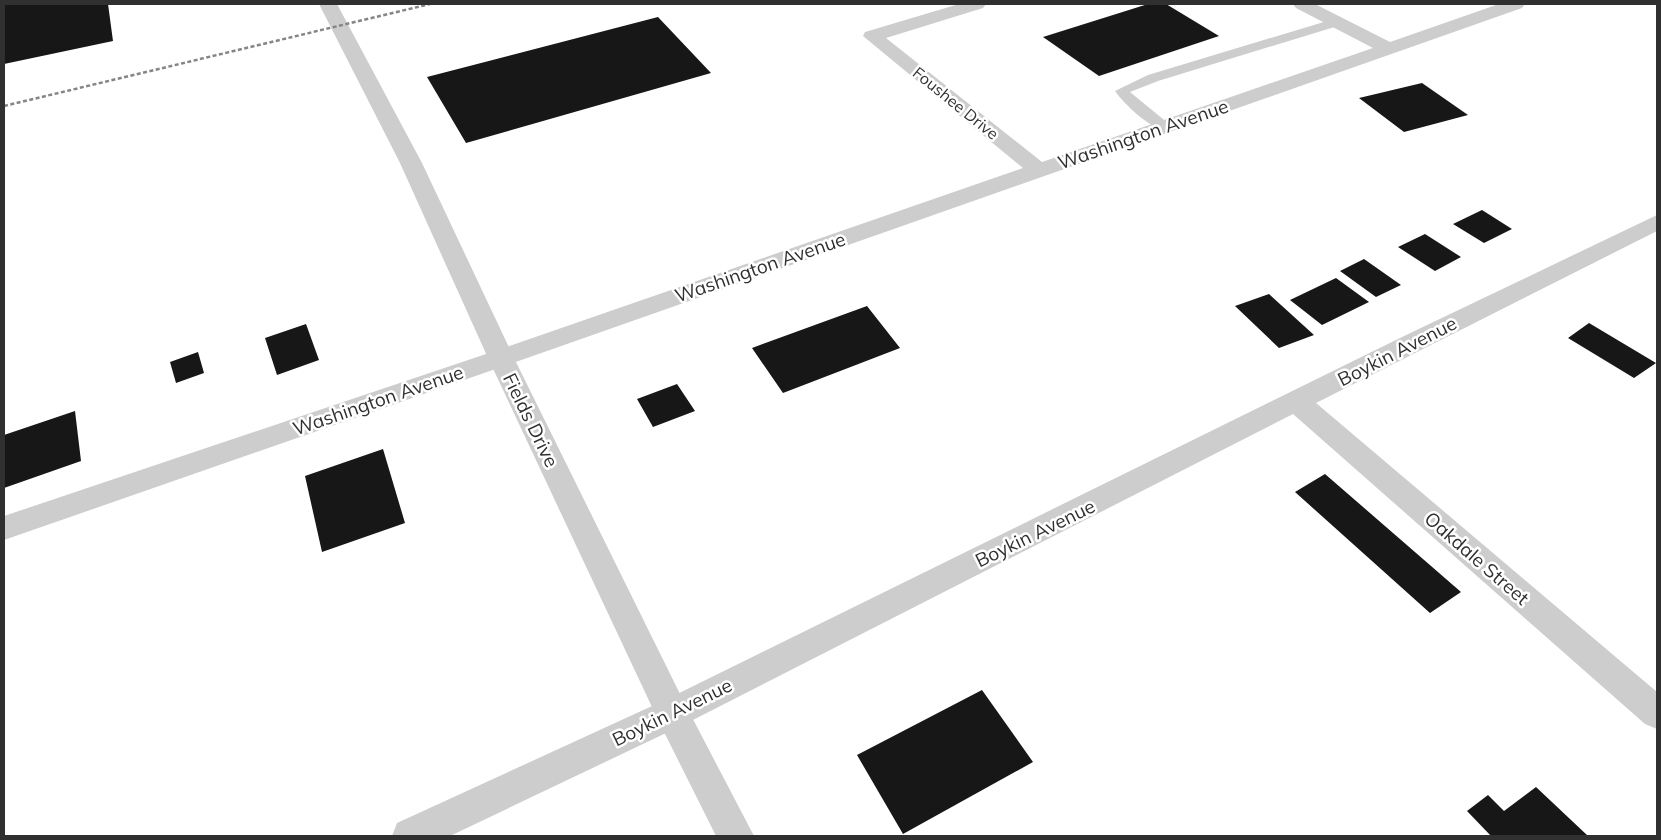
<svg xmlns="http://www.w3.org/2000/svg" width="1661" height="840" viewBox="0 0 1661 840" font-family="Mulish,sans-serif">
<style>
.building{fill:#171717}
.lines{fill:none;stroke-linecap:round;stroke-linejoin:round}
.service{fill:#cdcdcd;fill-rule:evenodd}
.minor{fill:#cdcdcd;fill-rule:evenodd}
.tertiary{fill:#cdcdcd;fill-rule:evenodd}
.rail{stroke:#858585;stroke-width:2.5;stroke-dasharray:4 2.5;stroke-linecap:butt}
.labels{text-anchor:middle;dominant-baseline:central;stroke-width:5;stroke-linejoin:round;paint-order:stroke}
.far-street-label{font-size:16px;fill:#303030;stroke:#fff}
.street-label{font-size:19px;fill:#303030;stroke:#fff}
</style>
<rect width="100%" height="100%" fill="#fff"/>
<path class="building" d="M 4,4 L 108,4 L 113,41 L 4,64 Z
M 1148,4 L 1166,4 L 1219,36 L 1099,76 L 1043,37 Z
M 658,17 L 711,73 L 466,143 L 427,77 Z
M 1422,83 L 1468,115 L 1404,132 L 1359,98 Z
M 1482,210 L 1512,229 L 1484,243 L 1453,224 Z
M 1425,234 L 1461,257 L 1435,271 L 1398,247 Z
M 1364,259 L 1401,285 L 1376,297 L 1340,271 Z
M 1336,278 L 1369,302 L 1322,325 L 1290,300 Z
M 1269,294 L 1314,335 L 1279,348 L 1235,306 Z
M 867,306 L 900,348 L 783,393 L 752,348 Z
M 1589,323 L 1656,363 L 1634,378 L 1568,338 Z
M 306,324 L 319,360 L 277,375 L 265,338 Z
M 198,352 L 204,373 L 176,383 L 170,362 Z
M 677,384 L 695,411 L 653,427 L 637,399 Z
M 75,411 L 81,461 L 4,488 L 4,435 Z
M 383,449 L 405,523 L 322,552 L 305,476 Z
M 1325,474 L 1461,592 L 1430,613 L 1295,492 Z
M 982,690 L 1033,762 L 903,834 L 857,755 Z
M 1536,787 L 1588,836 L 1491,836 L 1467,811 L 1488,795 L 1504,811 Z"/>
<g class="lines">
<path class="service" d="M 1337,18 L 1341,19 L 1343,22 L 1341,25 L 1158,81 L 1130,92 L 1169,124 L 1171,127 L 1169,130 C 1155,134 1123,103 1115,91 L 1148,75 Z"/>
<path class="minor" d="M 959,4 L 986,4 L 983,8 L 886,38 L 1042,162 L 1373,48 L 1296,8 L 1293,4 L 1315,4 L 1390,42 L 1499,4 L 1525,4 L 1522,8 L 510,364 L 4,540 L 4,516 L 492,352 L 1023,168 L 863,36 L 865,32 Z
M 1657,215 L 1657,231 L 1316,403 L 1657,692 L 1657,729 L 1645,724 L 1293,414 L 687,723 L 450,836 L 392,836 L 397,823 L 663,701 L 1402,337 Z"/>
<path class="tertiary" d="M 319,4 L 337,4 L 422,163 L 514,358 L 684,702 L 754,836 L 716,836 L 660,724 L 488,358 L 400,163 Z"/>
<path class="rail" d="M 4,106 L 430,4"/>
</g>
<g class="labels">
<g class="far-street-label">
<text transform="translate(956 103) rotate(39)">Foushee Drive</text>
</g>
<g class="street-label">
<text transform="translate(1143 134) rotate(-19)">Washington Avenue</text>
<text transform="translate(760 267) rotate(-19)">Washington Avenue</text>
<text transform="translate(1397 351) rotate(-27)">Boykin Avenue</text>
<text transform="translate(378 400) rotate(-19)">Washington Avenue</text>
<text transform="translate(531 420) rotate(64)">Fields Drive</text>
<text transform="translate(1035 533) rotate(-26)">Boykin Avenue</text>
<text transform="translate(1477 558) rotate(41)">Oakdale Street</text>
<text transform="translate(672 712) rotate(-26)">Boykin Avenue</text>
</g>
</g>
<rect width="1661" height="840" fill="none" stroke="#303030" stroke-width="10"/>
</svg>
